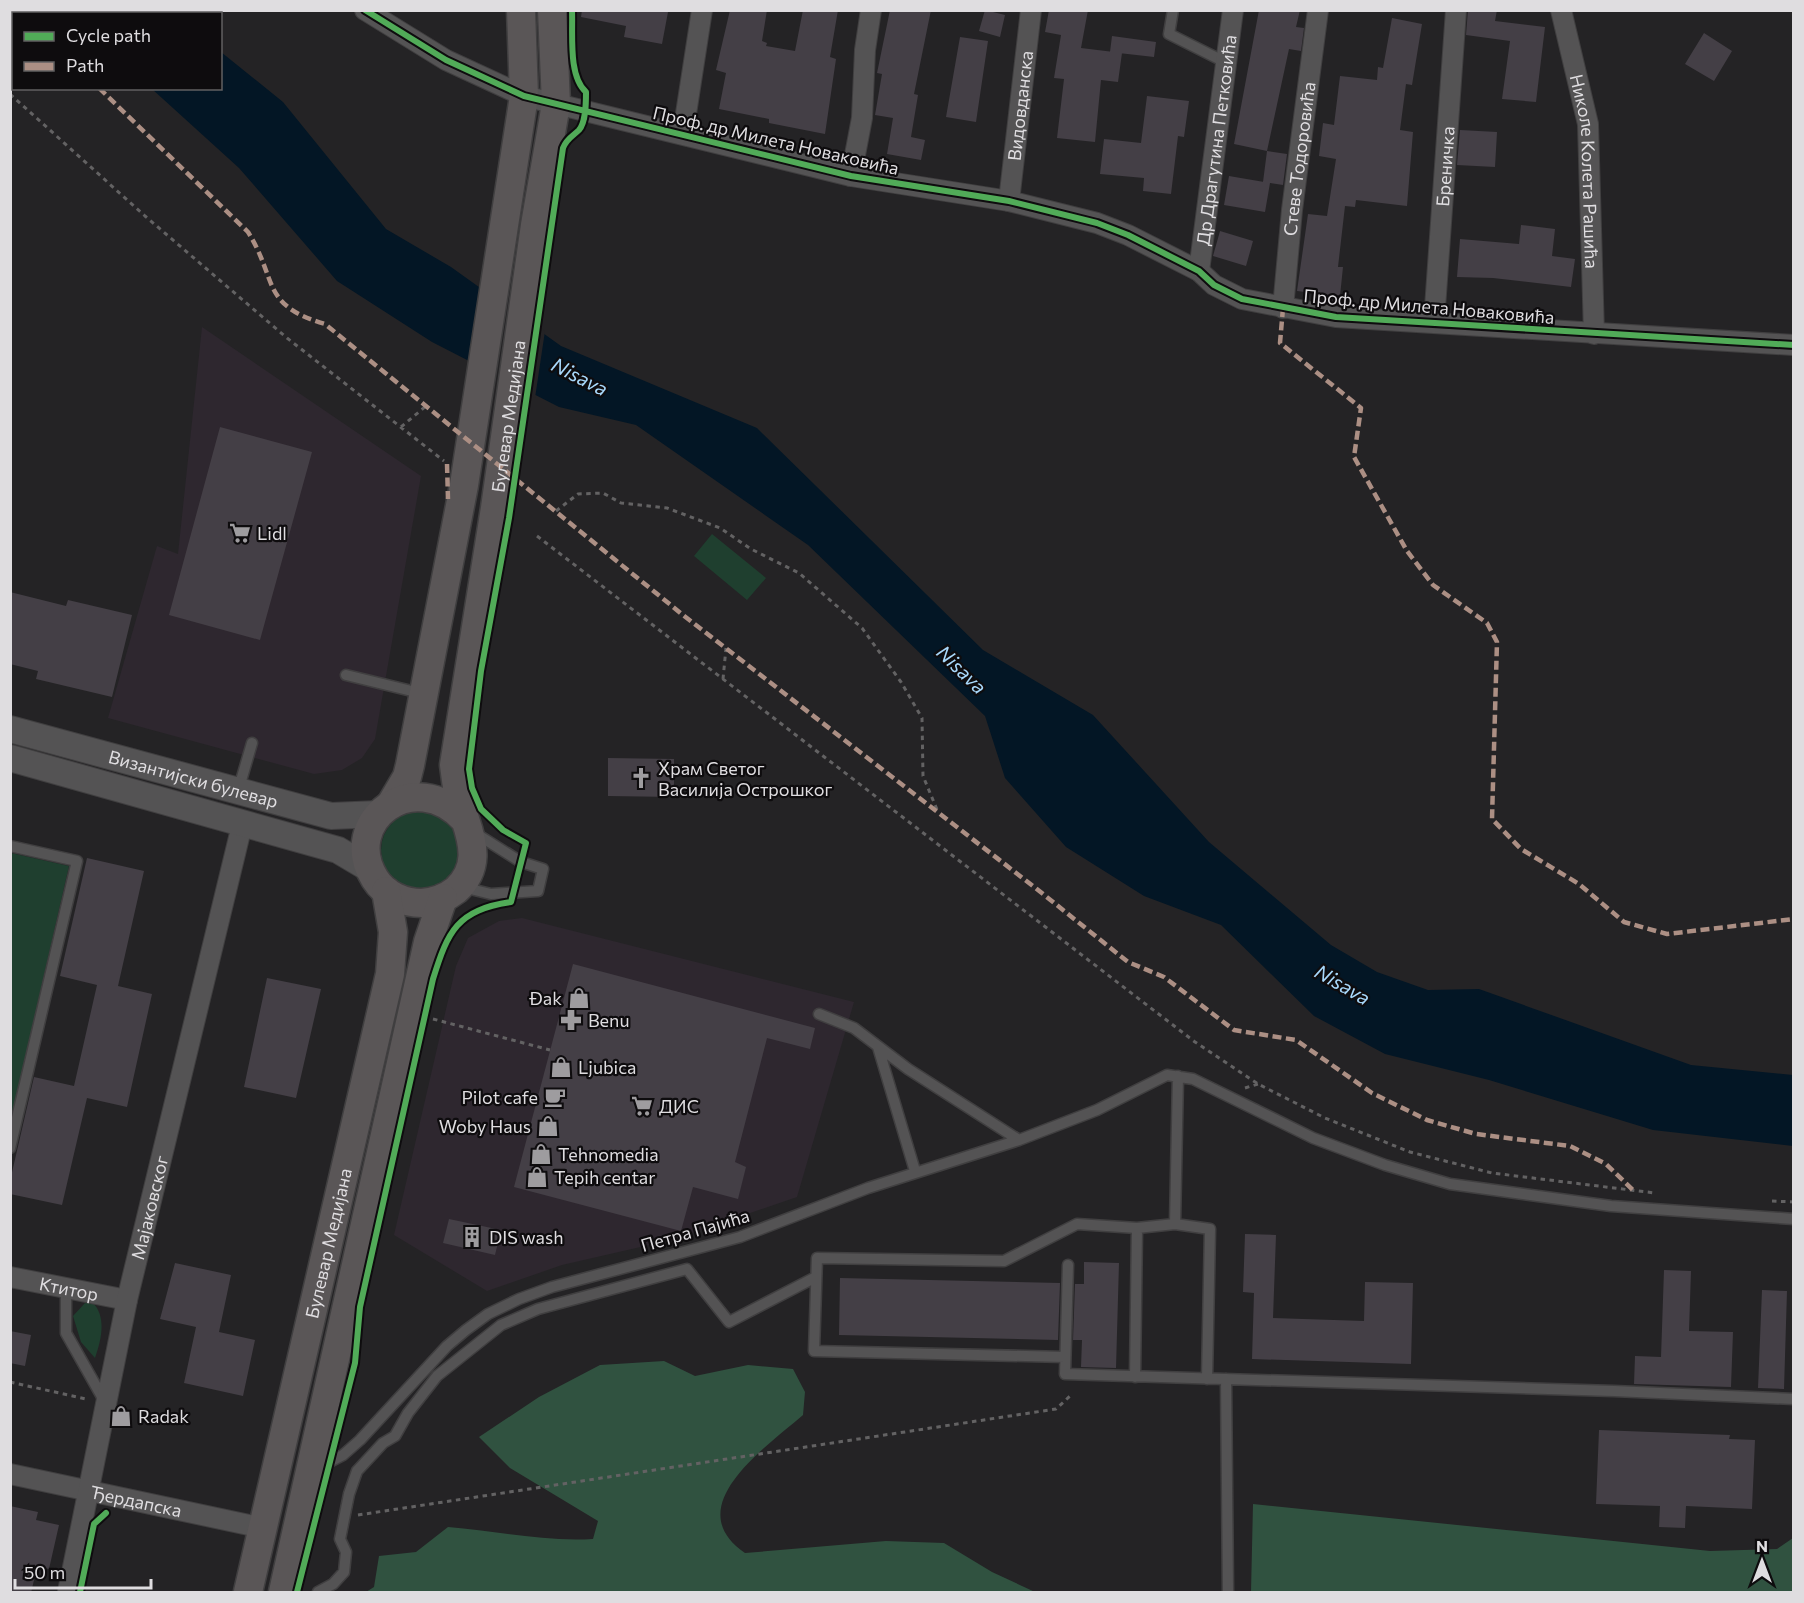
<svg xmlns="http://www.w3.org/2000/svg" width="1804" height="1603" viewBox="0 0 1804 1603" font-family="Commissioner,sans-serif">
<style>
.built{fill:#2e272f}
.green{fill:#1f3f2f}
.forest{fill:#305240}
.water{fill:#031625}
.pier{fill:#242325}
.building{fill:#443f46}
.lines{fill:none;stroke-linecap:round;stroke-linejoin:round}
.service-casing{stroke:#403f40;stroke-width:13}
.minor-casing{stroke:#403f40;stroke-width:22}
.tertiary-casing{stroke:#403f40;stroke-width:28}
.secondary-casing{stroke:#403f40;stroke-width:31}
.path{stroke:#636263;stroke-width:3;stroke-dasharray:4.5 4.5;stroke-linecap:butt}
.service{stroke:#545354;stroke-width:10}
.minor{stroke:#545354;stroke-width:20}
.tertiary{stroke:#545354;stroke-width:26}
.secondary{stroke:#5a5657;stroke-width:28}
.quiet{stroke:#ac8f84;stroke-width:4.5;stroke-dasharray:9 4.5;stroke-linecap:butt}
.cycleway-casing{stroke:#0e0c0e;stroke-width:10}
.cycleway{stroke:#51ab58;stroke-width:6}
.labels{text-anchor:middle;dominant-baseline:central;stroke-width:4.5;stroke-linejoin:round;paint-order:stroke}
.street-label{font-size:18px;fill:#dfdde0;stroke:#0e0c0e}
.poi-label{font-size:18px;fill:#dfdde0;stroke:#0e0c0e;text-anchor:start}
.water-label{font-size:20px;font-style:italic;fill:#a8d8fb;stroke:#0e0c0e}
</style>
<rect width="100%" height="100%" fill="#242325"/>
<path class="built" d="M 202,327 L 421,476 L 375,739 L 362,758 L 342,770 L 314,774 L 108,718 L 157,546 L 178,554 Z
M 522,918 L 854,1002 L 797,1197 L 671,1240 L 562,1265 L 487,1291 L 394,1235 L 456,966 L 468,938 L 499,921 Z"/>
<path class="green" d="M 712,534 L 766,578 L 747,600 L 694,556 Z
M381 850a39 39 0 1 1 78 0a39 39 0 1 1-78 0Z
M 11,853 L 69,866 L 11,1120 L 10,853 Z
M 85,1303 L 93,1303 C 107,1317 101,1341 95,1358 L 81,1342 L 73,1316 Z"/>
<path class="forest" d="M 664,1361 L 695,1376 L 748,1365 L 793,1369 L 805,1392 L 803,1415 C 765,1448 678,1507 745,1553 L 886,1541 L 944,1543 L 992,1572 L 1035,1592 L 366,1592 L 374,1587 L 379,1556 L 416,1552 L 448,1527 C 496,1531 545,1542 593,1539 L 598,1521 L 510,1468 L 479,1437 L 539,1397 L 600,1365 Z
M 1253,1504 L 1710,1551 L 1777,1549 L 1793,1538 L 1793,1592 L 1251,1592 Z"/>
<path class="water" d="M 221,52 L 283,102 L 386,229 L 451,267 L 561,346 L 757,428 L 983,650 L 1093,715 L 1209,842 L 1331,945 L 1377,972 L 1428,990 L 1479,989 L 1691,1065 L 1793,1075 L 1793,1146 L 1653,1130 L 1489,1080 L 1385,1054 L 1314,1016 L 1221,925 L 1144,896 L 1066,847 L 1005,778 L 985,716 L 808,545 L 636,425 L 559,407 L 432,342 L 337,281 L 239,168 L 152,89 L 220,88 Z"/>
<path class="pier" d="M 482,286 L 545,331 L 535,398 L 470,364 Z"/>
<path class="building" d="M 582,10 L 668,12 L 662,44 L 624,37 L 626,26 L 581,17 Z
M 730,10 L 767,10 L 762,41 L 767,43 L 766,46 L 795,51 L 803,10 L 838,10 L 830,57 L 836,59 L 825,134 L 769,123 L 769,119 L 719,109 L 726,73 L 716,70 Z
M 890,10 L 931,10 L 914,94 L 918,95 L 911,137 L 925,140 L 921,160 L 887,154 L 893,118 L 875,115 L 882,74 L 877,73 Z
M 985,10 L 1005,15 L 1000,37 L 979,31 Z
M 1049,10 L 1088,10 L 1081,48 L 1122,53 L 1118,82 L 1101,80 L 1095,142 L 1057,138 L 1064,79 L 1054,78 L 1061,35 L 1045,32 Z
M 1259,10 L 1300,10 L 1296,27 L 1304,28 L 1301,51 L 1289,49 L 1267,151 L 1234,144 Z
M 1468,10 L 1497,10 L 1495,21 L 1545,27 L 1536,102 L 1502,99 L 1510,41 L 1466,35 Z
M 1392,18 L 1422,24 L 1412,85 L 1406,84 L 1400,130 L 1413,132 L 1407,206 L 1356,200 L 1355,207 L 1345,206 L 1338,267 L 1343,267 L 1340,296 L 1297,291 L 1308,214 L 1327,216 L 1336,159 L 1319,156 L 1323,123 L 1334,125 L 1340,76 L 1377,80 L 1378,67 L 1383,68 Z
M 1704,33 L 1732,51 L 1714,81 L 1685,64 Z
M 1112,36 L 1156,42 L 1154,57 L 1110,52 Z
M 960,37 L 988,41 L 976,122 L 946,117 Z
M 1147,96 L 1189,101 L 1184,137 L 1178,136 L 1171,194 L 1143,191 L 1144,178 L 1100,174 L 1104,139 L 1141,143 Z
M 1460,130 L 1497,132 L 1495,167 L 1457,165 Z
M 1267,151 L 1287,154 L 1283,185 L 1263,182 Z
M 1229,176 L 1270,183 L 1265,212 L 1224,205 Z
M 1521,225 L 1555,229 L 1552,256 L 1575,259 L 1571,287 L 1493,278 L 1457,277 L 1460,239 L 1519,244 Z
M 1220,231 L 1253,241 L 1246,266 L 1213,256 Z
M 220,427 L 312,452 L 260,640 L 169,615 Z
M 10,592 L 66,606 L 68,600 L 132,615 L 112,697 L 36,679 L 38,671 L 10,664 Z
M 608,758 L 674,759 L 674,797 L 608,796 Z
M 87,858 L 144,871 L 118,986 L 152,994 L 127,1107 L 87,1098 L 62,1205 L 10,1194 L 10,1181 L 34,1077 L 74,1086 L 97,985 L 60,976 Z
M 573,964 L 815,1028 L 810,1049 L 767,1038 L 735,1162 L 746,1167 L 738,1199 L 693,1187 L 681,1231 L 514,1187 Z
M 267,978 L 321,989 L 296,1098 L 244,1087 Z
M 449,1219 L 501,1230 L 495,1255 L 443,1243 Z
M 1245,1234 L 1276,1235 L 1273,1318 L 1364,1321 L 1365,1282 L 1413,1283 L 1411,1364 L 1252,1359 L 1254,1293 L 1243,1292 Z
M 1084,1262 L 1119,1263 L 1116,1368 L 1081,1367 L 1082,1340 L 1073,1340 L 1075,1284 L 1084,1284 Z
M 175,1263 L 231,1275 L 219,1332 L 255,1340 L 243,1396 L 184,1383 L 196,1327 L 160,1319 Z
M 1664,1270 L 1691,1271 L 1689,1331 L 1733,1332 L 1731,1387 L 1634,1384 L 1635,1356 L 1661,1357 Z
M 840,1278 L 1060,1283 L 1058,1340 L 839,1335 Z
M 1762,1290 L 1787,1291 L 1784,1389 L 1758,1388 Z
M 10,1331 L 31,1335 L 25,1366 L 10,1363 Z
M 1599,1430 L 1730,1435 L 1729,1439 L 1755,1440 L 1752,1509 L 1686,1506 L 1685,1528 L 1659,1527 L 1660,1506 L 1596,1504 Z
M 10,1506 L 38,1512 L 36,1520 L 59,1525 L 49,1569 L 37,1567 L 31,1593 L 10,1593 Z"/>
<g class="lines">
<defs>
<path id="service" d="M 1173,10 L 1169,34 L 1227,63
M 346,675 L 424,694
M 238,791 L 252,743
M 10,846 L 77,861 L 10,1148
M 462,887 L 491,894 L 538,891 L 543,869 L 521,862 L 475,833
M 819,1014 L 854,1028 L 908,1069 L 1019,1140
M 878,1047 L 915,1171
M 1175,1224 L 1178,1076
M 1068,1265 L 1065,1374 L 1614,1391 L 1794,1399
M 66,1289 L 66,1333 L 105,1402
M 1065,1357 L 814,1351 L 817,1258 L 1004,1261 L 1077,1224 L 1137,1228
M 1135,1377 L 1137,1228 L 1175,1224 L 1210,1229 L 1207,1379
M 1226,1379 L 1228,1592
M 314,1470 L 343,1455 L 360,1440 L 447,1346 L 466,1330 L 488,1314 L 519,1299 L 552,1287 L 740,1237 L 868,1188 L 1019,1140 L 1097,1110 L 1167,1075 L 1193,1079 L 1313,1138 L 1385,1165 L 1450,1184 L 1611,1206 L 1794,1219
M 318,1592 L 333,1584 L 344,1572 L 346,1552 L 340,1539 L 349,1494 L 357,1471 L 383,1443 L 395,1436 L 408,1413 L 437,1376 L 501,1325 L 538,1309 L 687,1269 L 729,1322 L 816,1277"/>
<g id="minor">
<path d="M 365,10 L 446,60 L 524,96 L 851,176 L 1009,201 L 1097,223 L 1128,235 L 1199,271 L 1214,285 L 1242,299 L 1336,317 L 1794,345"/>
<path id="s1" d="M 1561,10 L 1588,124 L 1594,334"/>
<path d="M 683,133 L 702,10"/>
<path d="M 851,176 L 862,118 L 865,50 L 871,10"/>
<path id="s2" d="M 1009,201 L 1031,10"/>
<path id="s3" d="M 1199,271 L 1233,10"/>
<path id="s4" d="M 1283,308 L 1292,210 L 1318,10"/>
<path id="s5" d="M 1434,322 L 1456,10"/>
<path id="s6" d="M 10,1277 L 127,1300"/>
<path id="s7" d="M 10,1474 L 263,1528"/>
<path id="s8" d="M 68,1592 L 127,1300 L 242,825"/>
</g>
<g id="tertiary">
<path id="s9" d="M 10,729 L 331,816 L 379,814"/>
<path d="M 10,758 L 338,850 L 370,869"/>
</g>
<g id="secondary">
<path d="M 391,804 L 407,777 L 410,765 L 464,485 L 524,96 L 521,10"/>
<path id="s10" d="M 465,820 C 414,764 339,822 375,879 C 385,895 404,903 422,903 C 434,902 446,898 456,890 C 479,869 474,845 465,819 C 459,802 456,783 454,765 L 495,508 L 535,225 L 556,104 L 552,10"/>
<path id="s11" d="M 248,1592 L 390,974 L 393,932 L 386,891"/>
<path d="M 283,1592 L 428,942 L 443,898"/>
</g>
</defs>
<use href="#service" class="service-casing"/>
<use href="#minor" class="minor-casing"/>
<use href="#tertiary" class="tertiary-casing"/>
<use href="#secondary" class="secondary-casing"/>
<path class="path" d="M 10,94 L 145,216 L 287,338 L 444,461
M 401,427 L 426,406
M 556,511 L 578,494 L 603,493 L 621,503 L 667,508 L 720,528 L 751,549 L 799,573 L 862,628 L 901,682 L 922,718 L 923,776 L 938,812
M 537,536 L 1195,1042 L 1258,1084 L 1325,1118 L 1410,1152 L 1492,1173 L 1655,1193
M 723,679 L 726,648
M 433,1019 L 550,1050
M 1245,1088 L 1258,1084
M 1772,1201 L 1794,1202
M 10,1382 L 86,1399
M 358,1515 L 1056,1409 L 1070,1396"/>
<use href="#service" class="service"/>
<use href="#minor" class="minor"/>
<use href="#tertiary" class="tertiary"/>
<use href="#secondary" class="secondary"/>
<path class="quiet" d="M 10,22 L 14,24
M 99,88 L 248,232 C 278,280 260,305 325,324 L 683,615 L 1033,886 L 1128,962 L 1164,977 L 1234,1030 L 1296,1040 L 1372,1093 L 1427,1120 L 1476,1134 L 1570,1146 L 1606,1164 L 1634,1191
M 1283,308 L 1280,343 L 1361,408 L 1354,457 L 1407,551 L 1433,585 L 1487,623 L 1497,642 L 1492,819 L 1521,849 L 1579,884 L 1624,922 L 1667,934 L 1794,919
M 447,464 L 448,499"/>
<defs>
<path id="cycleway" d="M 365,10 L 446,60 L 524,96 L 851,176 L 1009,201 L 1097,223 L 1128,235 L 1199,271 L 1214,285 L 1242,299 L 1336,317 L 1794,345
M 80,1592 L 94,1524 L 106,1513
M 297,1592 L 355,1363 L 360,1307 L 433,979 C 448,931 457,910 511,902 L 526,843 L 503,830 L 481,809 L 472,788 L 469,769 L 481,671 L 509,518 L 563,148 C 567,138 572,137 579,130 C 586,122 586,103 586,92 C 568,76 573,34 572,10"/>
</defs>
<use href="#cycleway" class="cycleway-casing"/>
<use href="#cycleway" class="cycleway"/>
</g>
<defs>
<symbol id="supermarket-bare" viewBox="-9 -9 18 18"><path d="M-6-5.5h2.5l.6 2H6L4.5 2H-2.5L-4.4-4H-6ZM-1.5 3.2a1.3 1.3 0 1 0 .1 0ZM3 3.2a1.3 1.3 0 1 0 .1 0Z" fill="#9e9c9f" stroke="#0e0c0e" stroke-width="2.5" paint-order="stroke"/></symbol>
<symbol id="church-bare" viewBox="-9 -9 18 18"><path d="M-1.2-6h2.4v3.5h3.3v2.4h-3.3V6h-2.4V-.1h-3.3v-2.4h3.3Z" fill="#9e9c9f" stroke="#0e0c0e" stroke-width="2.5" paint-order="stroke"/></symbol>
<symbol id="shop-bare" viewBox="-9 -9 18 18"><path d="M-5-2.5h2.3a2.7 3.5 0 0 1 5.4 0H5L5.5 6h-11ZM-1.5-2.5h3a1.5 2.3 0 0 0-3 0Z" fill="#9e9c9f" stroke="#0e0c0e" stroke-width="2.5" paint-order="stroke"/></symbol>
<symbol id="pharmacy-bare" viewBox="-9 -9 18 18"><path d="M-2-6h4v4h4v4h-4v4h-4v-4h-4v-4h4Z" fill="#9e9c9f" stroke="#0e0c0e" stroke-width="2.5" paint-order="stroke"/></symbol>
<symbol id="cafe-bare" viewBox="-9 -9 18 18"><path d="M-5.5-4.5H6V0H3Q3 3.5 0 3.5H-2.5Q-5.5 3.5-5.5 0ZM3-3.2v2h1.7v-2ZM-6 4.5H4V6H-6Z" fill="#9e9c9f" stroke="#0e0c0e" stroke-width="2.5" paint-order="stroke"/></symbol>
<symbol id="building-bare" viewBox="-9 -9 18 18"><path d="M-4-6H4V6H1V3H-1V6H-4ZM-2.5-4.3h1.7v1.8h-1.7ZM.8-4.3h1.7v1.8H.8ZM-2.5-1h1.7V.8h-1.7ZM.8-1h1.7V.8H.8Z" fill="#9e9c9f" stroke="#0e0c0e" stroke-width="2.5" paint-order="stroke"/></symbol>
</defs>
<g fill-rule="evenodd">
<use href="#supermarket-bare" x="225" y="518" width="30" height="30"/>
<use href="#church-bare" x="626" y="763" width="30" height="30"/>
<use href="#shop-bare" x="564" y="983" width="30" height="30"/>
<use href="#pharmacy-bare" x="556" y="1005" width="30" height="30"/>
<use href="#shop-bare" x="546" y="1052" width="30" height="30"/>
<use href="#cafe-bare" x="540" y="1082" width="30" height="30"/>
<use href="#supermarket-bare" x="627" y="1091" width="30" height="30"/>
<use href="#shop-bare" x="533" y="1111" width="30" height="30"/>
<use href="#shop-bare" x="526" y="1139" width="30" height="30"/>
<use href="#shop-bare" x="522" y="1162" width="30" height="30"/>
<use href="#building-bare" x="457" y="1222" width="30" height="30"/>
<use href="#shop-bare" x="106" y="1401" width="30" height="30"/>
</g>
<g class="labels">
<g class="street-label">
<text stroke="none"><textPath href="#s2" startOffset="96">Видовданска</textPath></text>
<text transform="translate(776 140) rotate(13)">Проф. др Милета Новаковића</text>
<text stroke="none"><textPath href="#s3" startOffset="132">Др Драгутина Петковића</textPath></text>
<text stroke="none"><textPath href="#s4" startOffset="150">Стеве Тодоровића</textPath></text>
<text stroke="none"><textPath href="#s5" startOffset="156">Бреничка</textPath></text>
<text stroke="none"><textPath href="#s1" startOffset="164">Николе Колета Рашића</textPath></text>
<text transform="translate(1429 306) rotate(5)">Проф. др Милета Новаковића</text>
<text stroke="none"><textPath href="#s10" startOffset="744">Булевар Медијана</textPath></text>
<text stroke="none"><textPath href="#s9" startOffset="190">Византијски булевар</textPath></text>
<text stroke="none"><textPath href="#s8" startOffset="393">Мајаковског</textPath></text>
<text transform="translate(695 1230) rotate(-16)">Петра Пајића</text>
<text stroke="none"><textPath href="#s11" startOffset="358">Булевар Медијана</textPath></text>
<text stroke="none"><textPath href="#s6" startOffset="60">Ктитор</textPath></text>
<text stroke="none"><textPath href="#s7" startOffset="129">Ђердапска</textPath></text>
</g>
<g class="poi-label">
<text x="257" y="533">Lidl</text>
<text x="658" y="768">Храм Светог<tspan x="658" dy="21">Василија Острошког</tspan></text>
<text x="562" y="998" text-anchor="end">Đak</text>
<text x="588" y="1020">Benu</text>
<text x="578" y="1067">Ljubica</text>
<text x="538" y="1097" text-anchor="end">Pilot cafe</text>
<text x="659" y="1106">ДИС</text>
<text x="531" y="1126" text-anchor="end">Woby Haus</text>
<text x="558" y="1154">Tehnomedia</text>
<text x="554" y="1177">Tepih centar</text>
<text x="489" y="1237">DIS wash</text>
<text x="138" y="1416">Radak</text>
</g>
<g class="water-label">
<text transform="translate(580 376) rotate(27)">Nisava</text>
<text transform="translate(962 669) rotate(44)">Nisava</text>
<text transform="translate(1343 984) rotate(30)">Nisava</text>
</g>
</g>
<rect width="1804" height="1603" fill="none" stroke="#dfdde0" stroke-width="24"/>
<rect x="12" y="12" width="210" height="78" fill="#0e0c0e" stroke="#626062" stroke-width="1.5"/>
<rect x="24" y="32" width="30" height="9" fill="#51ab58" stroke="#626062" stroke-width="1.5"/>
<text x="66" y="42" font-size="18" fill="#dfdde0">Cycle path</text>
<rect x="24" y="62" width="30" height="9" fill="#ac8f84" stroke="#626062" stroke-width="1.5"/>
<text x="66" y="72" font-size="18" fill="#dfdde0">Path</text>
<g transform="translate(1762 1561)" stroke="#0e0c0e" stroke-width="4.5" paint-order="stroke">
<path d="M0-4.5L10 22L0 15L-10 22Z" fill="#dfdde0"/>
<text y="-9" font-size="16" font-weight="bold" text-anchor="middle" fill="#dfdde0">N</text>
</g>
<path d="M15 1579v9h136v-9" fill="none" stroke="#dfdde0" stroke-width="3"/>
<text x="24" y="1579" font-size="18" fill="#dfdde0" stroke="#0e0c0e" stroke-width="4.5" paint-order="stroke">50 m</text>
</svg>
